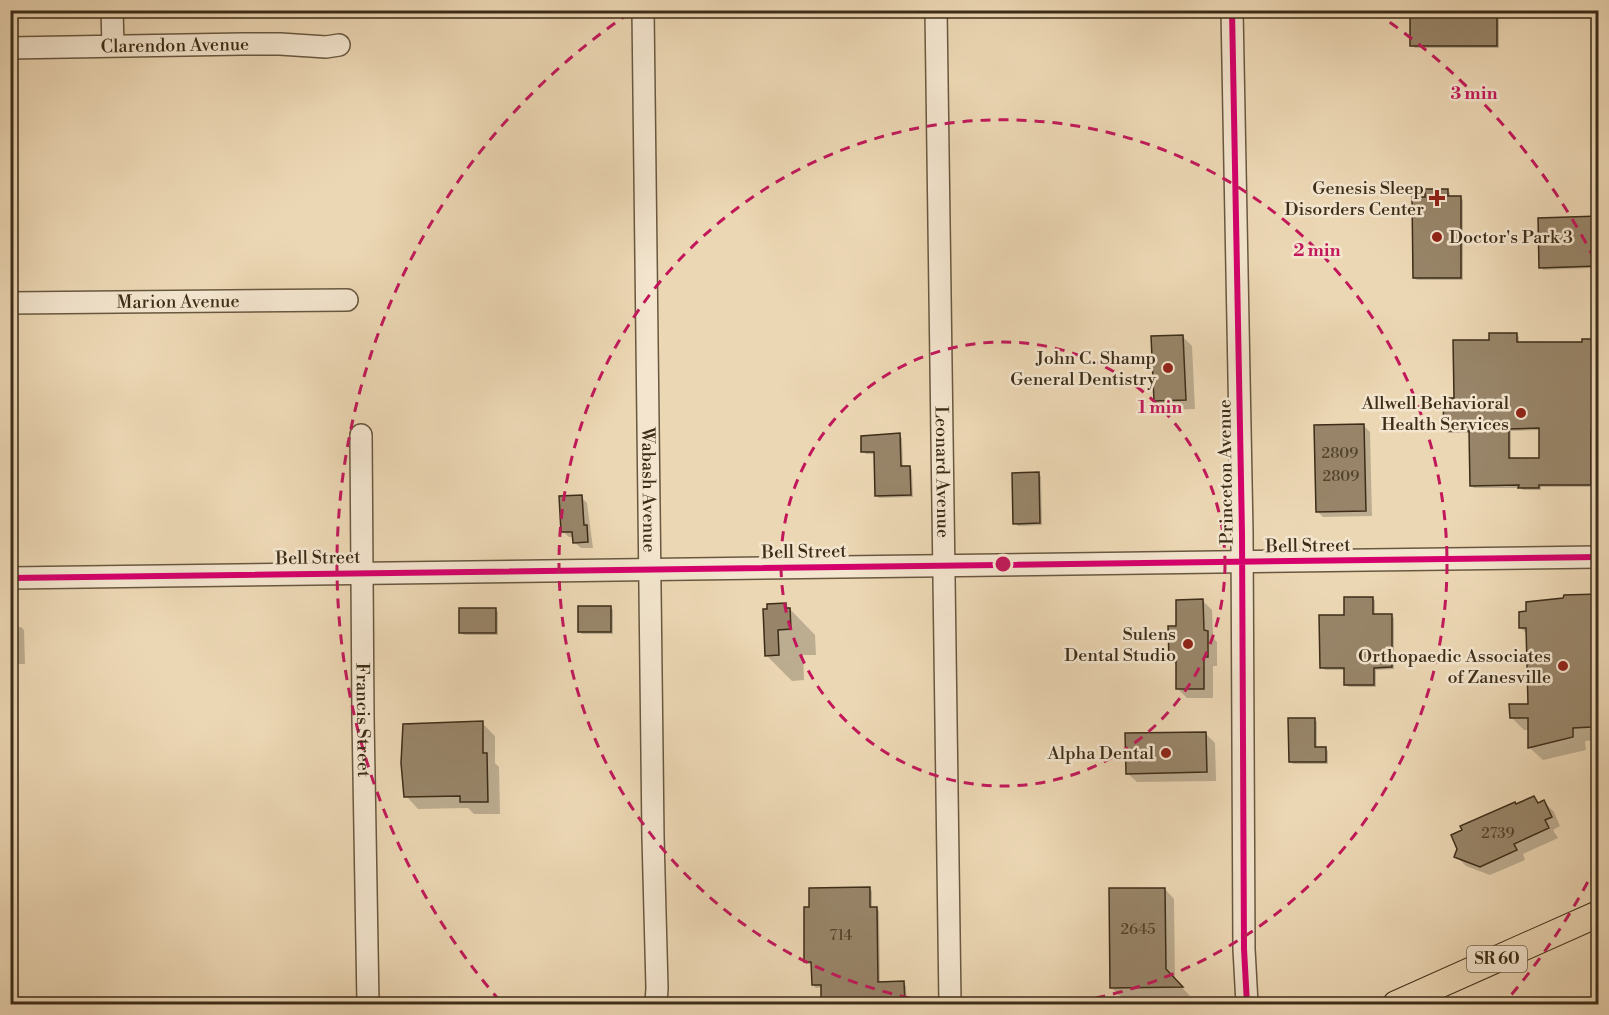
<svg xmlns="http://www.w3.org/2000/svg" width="1609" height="1015" viewBox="0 0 1609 1015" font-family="'Libre Bodoni',serif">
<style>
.shadow{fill:#0003;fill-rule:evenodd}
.building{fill:#988569;stroke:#3d2d18;stroke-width:1.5;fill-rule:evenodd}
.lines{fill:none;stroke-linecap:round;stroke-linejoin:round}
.minor-casing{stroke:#69583f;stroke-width:24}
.major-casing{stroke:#3d2d18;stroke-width:28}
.minor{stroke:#f3e5ce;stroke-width:21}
.major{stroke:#ecd7b4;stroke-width:26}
.cycleway-casing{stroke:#f3e5ce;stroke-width:10}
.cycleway{stroke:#d6006c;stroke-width:6}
.ring{fill:none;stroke:#c2185b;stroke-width:3;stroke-dasharray:10 8}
.poi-dot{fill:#8f2418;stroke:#f3e5ce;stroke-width:2}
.labels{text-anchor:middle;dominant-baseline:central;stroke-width:5;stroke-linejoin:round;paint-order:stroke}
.number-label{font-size:15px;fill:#54432c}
.shield{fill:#f3e5ce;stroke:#74644f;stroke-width:1.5}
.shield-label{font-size:16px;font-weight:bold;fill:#3d2d18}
.street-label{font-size:18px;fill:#3d2d18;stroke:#f3e5ce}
.poi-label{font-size:18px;fill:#3d2d18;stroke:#f3e5ce;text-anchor:end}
.centre{fill:#c2185b;stroke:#f3e5ce;stroke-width:3}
.ring-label{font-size:18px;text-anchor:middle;font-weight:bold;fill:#c2185b;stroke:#f3e5ce;stroke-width:5;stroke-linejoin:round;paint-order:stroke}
</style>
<rect width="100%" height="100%" fill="#ecd7b4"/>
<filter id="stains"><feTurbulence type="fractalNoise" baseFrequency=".00333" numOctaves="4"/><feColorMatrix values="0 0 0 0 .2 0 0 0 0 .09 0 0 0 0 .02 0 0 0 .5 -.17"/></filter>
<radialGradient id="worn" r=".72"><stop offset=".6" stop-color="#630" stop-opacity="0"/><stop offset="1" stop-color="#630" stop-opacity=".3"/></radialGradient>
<path class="shadow" d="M 1412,10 L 1499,10 L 1499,48 L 1415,48 L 1412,45 Z
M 1447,190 L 1450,193 L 1450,198 L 1460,198 L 1463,200 L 1463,280 L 1417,280 L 1414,278 L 1427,198 Z
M 1598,218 L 1598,279 L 1594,280 L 1591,277 L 1591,268 L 1543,270 L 1541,267 Z
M 1516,334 L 1519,337 L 1519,344 L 1598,341 L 1598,432 L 1593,432 L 1593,487 L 1541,487 L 1541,490 L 1523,490 L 1520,488 L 1474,488 L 1471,486 L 1470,433 L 1448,433 L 1445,430 L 1455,399 L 1491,342 ZM 1540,430 L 1541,459 L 1511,460 L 1511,431 Z
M 1183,337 L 1192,346 L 1195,409 L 1165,410 L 1155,401 Z
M 1364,426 L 1370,432 L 1372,516 L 1323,517 L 1317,511 Z
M 899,435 L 902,438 L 903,467 L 910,467 L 912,470 L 913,497 L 879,498 L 876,495 L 876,454 L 866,454 L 863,451 Z
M 1038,474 L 1041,476 L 1042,525 L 1018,526 L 1015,523 Z
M 581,497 L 587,503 L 593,548 L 581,548 L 574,542 L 574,537 L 569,537 L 562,531 Z
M 1598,594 L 1598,740 L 1585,741 L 1586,750 L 1543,760 L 1530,748 L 1530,730 L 1524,730 L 1511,717 L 1529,706 L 1528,635 L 1521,628 Z
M 1373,598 L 1375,601 L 1375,615 L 1391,615 L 1394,618 L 1394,669 L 1376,670 L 1376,687 L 1349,687 L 1346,685 L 1346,670 L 1325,670 L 1322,667 L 1346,616 Z
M 1203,601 L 1212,610 L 1213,638 L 1217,642 L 1217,666 L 1213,666 L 1213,698 L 1187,698 L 1178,689 L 1177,665 L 1170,658 L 1177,627 Z
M 785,604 L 815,635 L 816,655 L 803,655 L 804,680 L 792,681 L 766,655 Z
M 610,607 L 613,610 L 613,634 L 582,634 L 579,631 Z
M 495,609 L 498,612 L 498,635 L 464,635 L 461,632 Z
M 10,622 L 14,627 L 21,627 L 24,630 L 25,664 L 10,664 Z
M 1315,719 L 1317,722 L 1317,748 L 1325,748 L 1328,751 L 1328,764 L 1293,764 L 1290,761 Z
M 482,723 L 495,736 L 495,763 L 499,767 L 500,814 L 474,814 L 468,808 L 418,809 L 406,796 Z
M 1205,733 L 1215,743 L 1216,781 L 1137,782 L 1127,773 Z
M 1534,798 L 1540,804 L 1544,802 L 1554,812 L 1560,826 L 1553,830 L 1558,838 L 1523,854 L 1525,860 L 1490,875 L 1466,866 L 1456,856 Z
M 869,889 L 872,891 L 872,908 L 876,908 L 879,911 L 880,983 L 903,983 L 906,986 L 907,1004 L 823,1004 L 823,987 L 816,988 L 813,985 L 813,964 L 808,964 L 806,961 Z
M 1165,889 L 1174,899 L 1175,980 L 1190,996 L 1121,997 L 1112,988 Z"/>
<path class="building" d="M 1410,10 L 1497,10 L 1497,46 L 1410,46 Z
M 1425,189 L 1448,189 L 1448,196 L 1461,196 L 1461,278 L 1413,278 L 1412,197 L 1425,197 Z
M 1599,216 L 1599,266 L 1539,268 L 1538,218 Z
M 1489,333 L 1517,333 L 1517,342 L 1582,342 L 1582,339 L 1598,339 L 1599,430 L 1591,430 L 1591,485 L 1539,485 L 1539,488 L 1518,488 L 1519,485 L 1470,486 L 1469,431 L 1444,431 L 1443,398 L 1454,398 L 1453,340 L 1489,340 ZM 1539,428 L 1539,458 L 1509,458 L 1509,429 Z
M 1183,335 L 1186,400 L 1154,401 L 1151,336 Z
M 1364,424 L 1366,511 L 1316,512 L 1314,425 Z
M 900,433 L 901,466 L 910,466 L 911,495 L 875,496 L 874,452 L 861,452 L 861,436 Z
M 1039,472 L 1040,523 L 1013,524 L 1012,473 Z
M 582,495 L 584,525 L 587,525 L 588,542 L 573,543 L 572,532 L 561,532 L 559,496 Z
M 1599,594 L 1599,724 L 1592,724 L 1592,727 L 1573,728 L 1573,737 L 1528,748 L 1528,718 L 1510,718 L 1509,704 L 1528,704 L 1526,628 L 1519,628 L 1519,612 L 1526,611 L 1526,602 L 1563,598 L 1564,595 Z
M 1344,597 L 1373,597 L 1373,614 L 1392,614 L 1392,667 L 1374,668 L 1374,685 L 1344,685 L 1344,668 L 1320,668 L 1319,615 L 1344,615 Z
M 1203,599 L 1204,630 L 1208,631 L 1208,657 L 1204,657 L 1204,689 L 1176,689 L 1176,659 L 1169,659 L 1168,626 L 1176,626 L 1176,600 Z
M 786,603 L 786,608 L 790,608 L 791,629 L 778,630 L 779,655 L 765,656 L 763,609 L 767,609 L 767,604 Z
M 578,606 L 611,606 L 611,632 L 578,632 Z
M 459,608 L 496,608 L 496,633 L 459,633 Z
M 1288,718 L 1315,718 L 1315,747 L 1326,747 L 1326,762 L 1289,762 Z
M 483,721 L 483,753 L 487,753 L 488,802 L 460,802 L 460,796 L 404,797 L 401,763 L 403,724 Z
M 1206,732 L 1207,772 L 1126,774 L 1125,733 Z
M 1534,796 L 1538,803 L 1544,800 L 1552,817 L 1545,820 L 1549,828 L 1514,844 L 1517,850 L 1480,867 L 1454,857 L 1457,849 L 1451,835 L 1462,830 L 1460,826 L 1515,802 L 1516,804 Z
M 870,887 L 870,907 L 877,907 L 878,982 L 904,981 L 905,1005 L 821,1005 L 821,985 L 812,985 L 811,962 L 804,962 L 804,907 L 809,907 L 809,888 Z
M 1109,888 L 1165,888 L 1166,969 L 1183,987 L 1110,988 Z"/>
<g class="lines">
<defs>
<g id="minor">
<path d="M 112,10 L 113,45"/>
<path id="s1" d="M 643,10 L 653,837 L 657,988 L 656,1004"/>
<path id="s2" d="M 936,10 L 950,1004"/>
<path d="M 1232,10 L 1242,533 L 1244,949 L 1247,1004"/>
<path id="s3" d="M 10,48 L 243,44 L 280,44 L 326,47 L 339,45"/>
<path id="s4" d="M 10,303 L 347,300"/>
<path id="s5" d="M 361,435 L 363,717 L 368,1004"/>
<path d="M 10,578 L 1598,557"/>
</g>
<path id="major" d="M 1396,1004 L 1598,914"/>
</defs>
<use href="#minor" class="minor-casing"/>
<use href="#major" class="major-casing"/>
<use href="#minor" class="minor"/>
<use href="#major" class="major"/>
<defs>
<path id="cycleway" d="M 1232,10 L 1242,533 L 1244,949 L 1247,1004
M 10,578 L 1598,557"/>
</defs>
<use href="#cycleway" class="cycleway-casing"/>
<use href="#cycleway" class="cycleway"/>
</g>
<g class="ring">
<circle cx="1003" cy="564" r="222"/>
<path d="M945 1004A444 444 0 1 1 1061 1004"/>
<path d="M1596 866A666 666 0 0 1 1506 1001M500 1001A666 666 0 0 1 631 12M1375 12A666 666 0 0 1 1596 262"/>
</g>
<g class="poi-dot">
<path d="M1434 189h6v6h6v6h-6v6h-6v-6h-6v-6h6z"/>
<circle cx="1437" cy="237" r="6"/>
<circle cx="1168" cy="368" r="6"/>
<circle cx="1521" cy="413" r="6"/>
<circle cx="1188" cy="644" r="6"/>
<circle cx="1563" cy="666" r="6"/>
<circle cx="1166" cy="753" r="6"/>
</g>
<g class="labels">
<g class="number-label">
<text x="1340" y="453">2809</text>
<text x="1341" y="476">2809</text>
<text x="1498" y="833">2739</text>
<text x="1138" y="929">2645</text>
<text x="841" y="935">714</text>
</g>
<rect class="shield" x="1467" y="946" width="60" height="26" rx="4.5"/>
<g class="shield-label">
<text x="1497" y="959">SR 60</text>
</g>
<g class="street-label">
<text stroke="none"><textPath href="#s3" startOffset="165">Clarendon Avenue</textPath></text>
<text stroke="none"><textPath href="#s4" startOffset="168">Marion Avenue</textPath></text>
<text stroke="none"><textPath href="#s2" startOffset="462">Leonard Avenue</textPath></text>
<text transform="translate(1226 472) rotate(-91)">Princeton Avenue</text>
<text stroke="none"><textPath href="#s1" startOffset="480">Wabash Avenue</textPath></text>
<text transform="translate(1308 546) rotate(-1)">Bell Street</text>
<text transform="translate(804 552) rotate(-1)">Bell Street</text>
<text transform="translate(318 558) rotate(-1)">Bell Street</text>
<text stroke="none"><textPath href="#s5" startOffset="285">Francis Street</textPath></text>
</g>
<g class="poi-label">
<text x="1424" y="188">Genesis Sleep<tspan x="1424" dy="21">Disorders Center</tspan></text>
<text x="1449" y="237" text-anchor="start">Doctor's Park 3</text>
<text x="1156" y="358">John C. Shamp<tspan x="1156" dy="21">General Dentistry</tspan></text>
<text x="1509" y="403">Allwell Behavioral<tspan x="1509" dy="21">Health Services</tspan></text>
<text x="1176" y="634">Sulens<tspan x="1176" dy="21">Dental Studio</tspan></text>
<text x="1551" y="656">Orthopaedic Associates<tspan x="1551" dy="21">of Zanesville</tspan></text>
<text x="1154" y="753">Alpha Dental</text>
</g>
</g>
<circle cx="1003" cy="564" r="9" class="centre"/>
<g class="ring-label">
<text x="1474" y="99">3 min</text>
<text x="1317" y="256">2 min</text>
<text x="1160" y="413">1 min</text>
</g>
<rect width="1609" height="1015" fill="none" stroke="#ecd7b4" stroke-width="36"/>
<rect x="12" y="12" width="1585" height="991" fill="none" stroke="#3d2d18" stroke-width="3"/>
<rect x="18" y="18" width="1573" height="979" fill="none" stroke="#3d2d18" stroke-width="1.5"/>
<rect width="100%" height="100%" filter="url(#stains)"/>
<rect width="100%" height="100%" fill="url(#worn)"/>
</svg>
